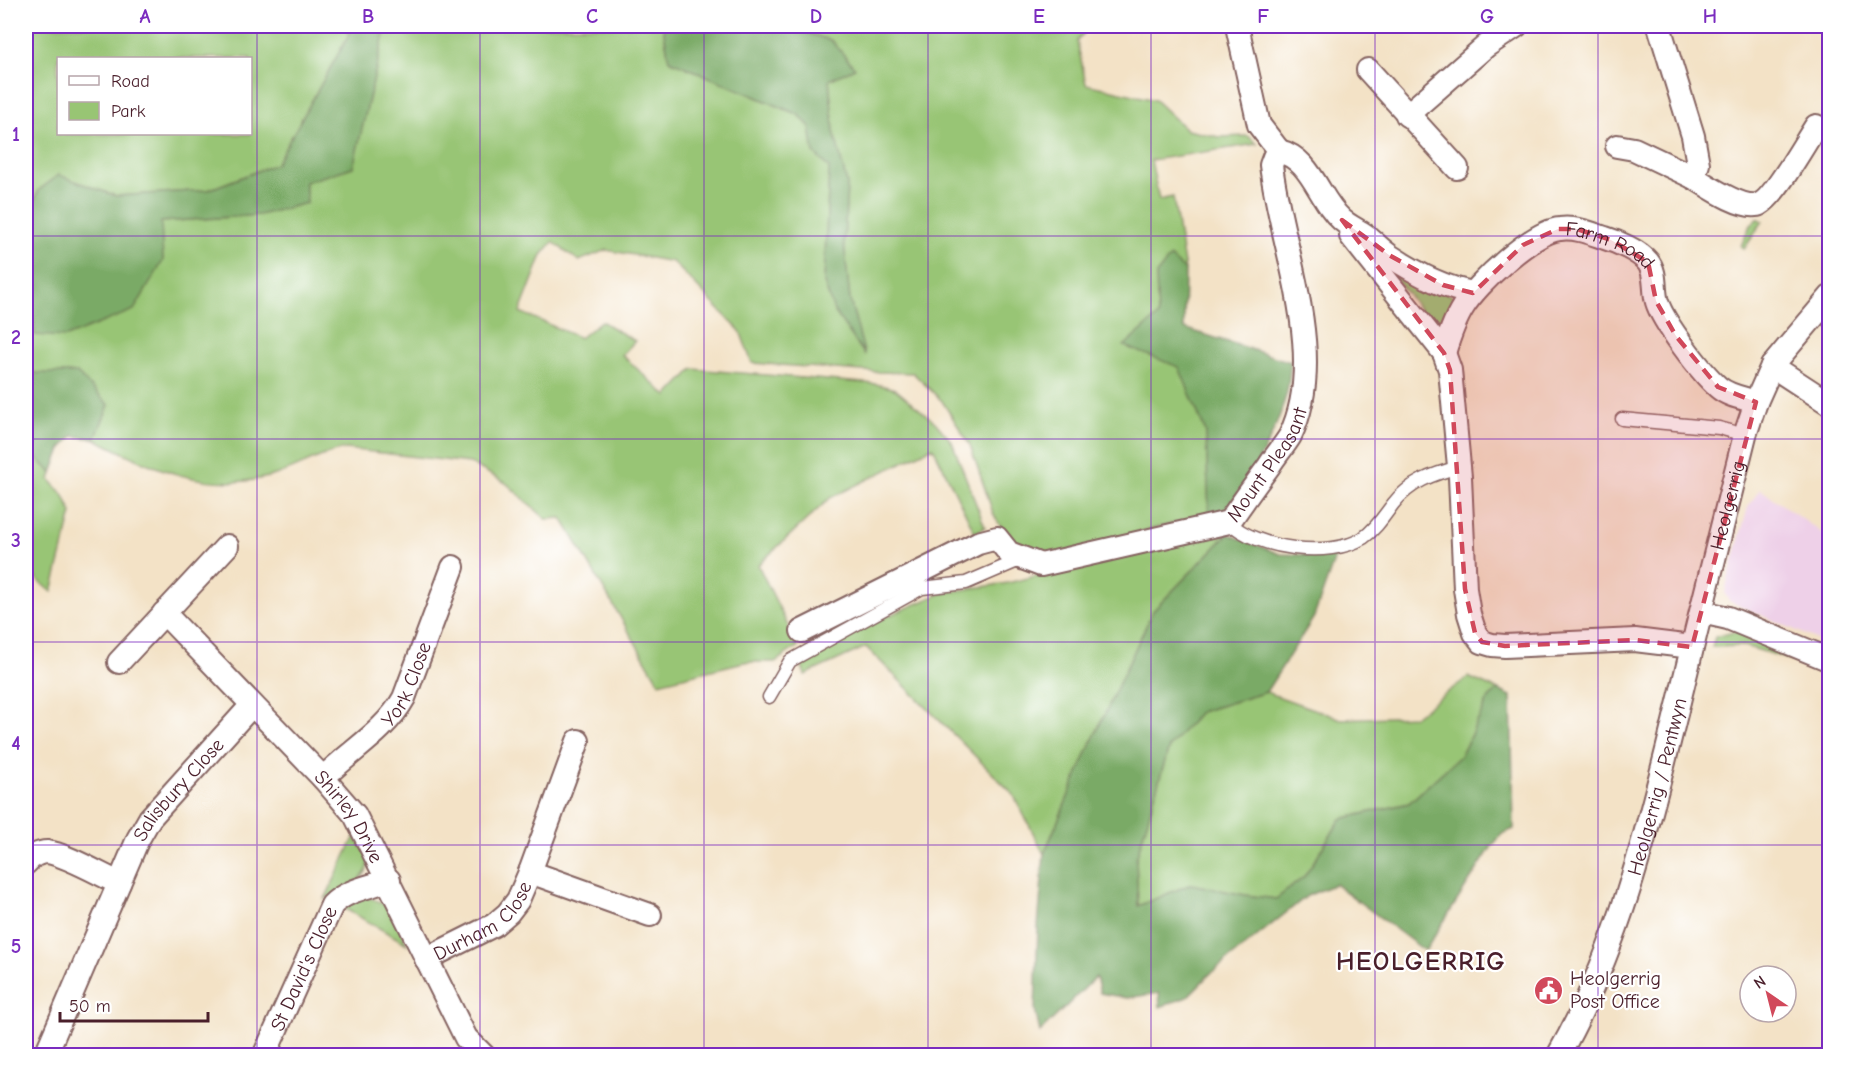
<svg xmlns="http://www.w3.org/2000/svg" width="1855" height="1081" viewBox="0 0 1855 1081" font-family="'Comic Neue',sans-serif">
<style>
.built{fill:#eed0e8}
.green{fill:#98c574;stroke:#717250;stroke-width:1.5;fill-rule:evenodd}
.forest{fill:#7aaa66;stroke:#626448;stroke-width:1.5}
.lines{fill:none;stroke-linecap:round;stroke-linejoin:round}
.lane-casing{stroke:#856361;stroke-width:15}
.street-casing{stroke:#856361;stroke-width:26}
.lane{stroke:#fff;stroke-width:12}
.street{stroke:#fff;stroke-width:22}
.marked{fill:#d1495b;fill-opacity:0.2;stroke:#d1495b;stroke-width:4.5;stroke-dasharray:12 8;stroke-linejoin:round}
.grid{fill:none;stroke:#7b2cbf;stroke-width:1.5;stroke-opacity:0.55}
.labels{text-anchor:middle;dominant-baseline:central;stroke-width:4.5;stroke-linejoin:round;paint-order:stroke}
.street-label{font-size:20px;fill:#4a1f2b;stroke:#fff}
.poi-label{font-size:20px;fill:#4a1f2b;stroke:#fff;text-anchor:start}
.district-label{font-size:26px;font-weight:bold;letter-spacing:1.5px;fill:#4a1f2b;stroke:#fff}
.neatline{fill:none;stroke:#7b2cbf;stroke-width:2}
.grid-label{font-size:20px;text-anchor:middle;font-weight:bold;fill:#7b2cbf}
</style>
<rect width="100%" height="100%" fill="#fff"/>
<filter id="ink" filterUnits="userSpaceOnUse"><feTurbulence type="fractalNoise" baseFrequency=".0167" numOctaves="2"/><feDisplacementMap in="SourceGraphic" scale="12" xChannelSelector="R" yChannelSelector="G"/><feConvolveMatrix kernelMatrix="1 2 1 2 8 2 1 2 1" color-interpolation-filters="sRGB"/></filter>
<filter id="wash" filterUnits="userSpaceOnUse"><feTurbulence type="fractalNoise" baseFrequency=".008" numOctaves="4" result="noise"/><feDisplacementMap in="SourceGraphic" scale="24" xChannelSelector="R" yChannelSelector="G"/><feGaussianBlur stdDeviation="1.35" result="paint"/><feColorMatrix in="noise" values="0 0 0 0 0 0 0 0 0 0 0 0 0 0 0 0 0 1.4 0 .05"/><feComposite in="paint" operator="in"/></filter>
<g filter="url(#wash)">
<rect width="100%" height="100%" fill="#f3e2c6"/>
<path class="built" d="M 1760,489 L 1829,538 L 1829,645 L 1729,601 L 1725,593 L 1727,583 L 1748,507 Z"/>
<path class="green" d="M 26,26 L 344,26 L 349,35 L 276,164 L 208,190 L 116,196 L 59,175 L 39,190 L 26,221 ZM 58,58 L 250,58 L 250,134 L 58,134 Z
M 386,26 L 663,26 L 669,60 L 799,115 L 810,127 L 814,153 L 829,168 L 824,283 L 864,353 L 850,300 L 844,242 L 847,184 L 834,131 L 829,80 L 854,68 L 832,41 L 786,26 L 1090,26 L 1077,41 L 1086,84 L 1155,100 L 1187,130 L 1219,137 L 1248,136 L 1257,144 L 1151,160 L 1159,200 L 1173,197 L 1185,270 L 1170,258 L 1156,275 L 1158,316 L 1125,346 L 1179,366 L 1206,433 L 1209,514 L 1061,553 L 1033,553 L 1015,543 L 1002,529 L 993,513 L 970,445 L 942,401 L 913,373 L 877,372 L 752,363 L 740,331 L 673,262 L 606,250 L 579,261 L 553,242 L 542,255 L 520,312 L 580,338 L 601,321 L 635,341 L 622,355 L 667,396 L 693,369 L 876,384 L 895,389 L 935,422 L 952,442 L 985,527 L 975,533 L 933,447 L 830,498 L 758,565 L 798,646 L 775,662 L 744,662 L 659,683 L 562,518 L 546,519 L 506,483 L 470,463 L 346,449 C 320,453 298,469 272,476 C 206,494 153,468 95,439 L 109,405 L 26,373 L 26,316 L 33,317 L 163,261 L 160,222 L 259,215 L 307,203 L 305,182 L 353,167 Z
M 1757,218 L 1763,221 L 1744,249 L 1741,246 L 1749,228 Z
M 1375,251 L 1459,300 L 1440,337 Z
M 26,452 L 32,454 L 52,473 L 50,480 L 63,494 L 72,513 L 52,592 L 32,575 L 26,581 Z
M 1228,534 L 1153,611 L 1088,750 L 1044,854 L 1013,794 L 866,647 L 805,675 L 800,660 L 876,621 L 942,593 L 1008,583 L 1111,557 Z
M 1737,631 L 1803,663 L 1744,646 L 1712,647 L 1715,637 Z
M 1468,677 L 1498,690 L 1489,698 L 1461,755 L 1409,803 L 1341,819 L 1304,877 L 1276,899 L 1245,895 L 1191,884 L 1138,906 L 1136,859 L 1169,747 L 1200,712 L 1266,692 L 1341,719 L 1415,716 Z
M 355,836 C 359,843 368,854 368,862 C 370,881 338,891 325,899 Z
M 366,897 C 394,903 396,920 407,944 L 342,907 Z"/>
<path class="forest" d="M 349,26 L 386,26 L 353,167 L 305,182 L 307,203 L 259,215 L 161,222 L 163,261 L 134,310 L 66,337 L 35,335 L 33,317 L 26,316 L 26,221 L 39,190 L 59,175 L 116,196 L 208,190 L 276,164 L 349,35 Z
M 663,26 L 786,26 L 832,41 L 855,68 L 829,80 L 834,131 L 847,184 L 844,242 L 850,300 L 865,355 L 834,311 L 824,283 L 829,168 L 814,153 L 810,127 L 799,115 L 669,60 Z
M 1170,257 L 1185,270 L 1184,328 L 1291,362 C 1289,374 1289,388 1285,399 C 1273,441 1251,476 1225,511 L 1209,514 L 1206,433 L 1179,367 L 1124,346 L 1158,316 L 1156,275 Z
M 26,373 L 77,373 L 109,405 L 95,439 L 73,436 L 61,449 L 52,473 L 32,454 L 26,452 Z
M 1228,534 L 1280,554 L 1311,555 L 1337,552 L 1314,617 L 1266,692 L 1200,712 L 1169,747 L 1136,859 L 1138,906 L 1191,884 L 1245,895 L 1276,899 L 1304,877 L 1341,819 L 1409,803 L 1461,755 L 1489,698 L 1498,690 L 1511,696 L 1514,829 L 1502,834 L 1492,846 L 1425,951 L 1335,884 L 1307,896 L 1210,974 L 1187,997 L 1160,1007 L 1159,993 L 1127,998 L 1100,993 L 1096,977 L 1040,1032 L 1035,1010 L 1038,927 L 1044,854 L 1088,750 L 1153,611 Z"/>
</g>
<g filter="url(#ink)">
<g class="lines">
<defs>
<path id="lane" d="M 1622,419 L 1719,428 L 1745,435
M 1229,522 C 1256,549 1330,559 1363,538 C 1376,529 1384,516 1393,504 C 1410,482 1433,474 1459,467
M 769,697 L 790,661 L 922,588 L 966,583 L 1022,559"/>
<g id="street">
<path d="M 1237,26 L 1259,125 L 1279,151"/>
<path d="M 1659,26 L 1693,136 L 1698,164 L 1693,177 C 1708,186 1739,208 1757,205 C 1772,202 1806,141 1816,126"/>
<path d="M 1368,70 L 1457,168"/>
<path d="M 1407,115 L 1486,46 L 1516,26"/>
<path d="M 1617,146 L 1634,149 L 1693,177"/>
<path d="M 1351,236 L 1444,353 L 1450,370 L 1460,477 L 1465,589 L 1469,614 L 1475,633 L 1482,642 L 1492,645 L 1505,646 L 1635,640 L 1692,647"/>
<path id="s1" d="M 1444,353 C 1449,337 1454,321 1463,307 C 1477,284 1533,231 1560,229 C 1576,227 1590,233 1605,238 C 1618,242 1639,251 1648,262 C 1657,273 1653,289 1657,302 C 1663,322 1701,372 1718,387 C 1728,396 1743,398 1756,402"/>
<path d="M 1772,366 L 1830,404"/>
<path d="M 1702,612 L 1728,618 L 1830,660"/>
<path id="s2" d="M 164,613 L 323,778 L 355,815 L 466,1038 L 484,1056"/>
<path id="s3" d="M 802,631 L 978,543 L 997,538 L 1009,553 L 1041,565 L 1229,522 C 1242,503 1255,485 1269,466 C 1275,456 1284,446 1290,436 C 1329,356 1281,248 1271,165 L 1274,157 L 1279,151 C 1312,159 1318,199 1342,220 C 1349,226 1358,230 1365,235 C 1374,242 1381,250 1390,256 C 1414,272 1444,288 1473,293"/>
<path d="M 119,662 L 227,546"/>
<path id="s4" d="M 323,778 C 350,751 385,732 404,698 L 453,567"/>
<path d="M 26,863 C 31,857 39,852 47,852 C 65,854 101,875 119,883"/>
<path d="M 530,872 L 650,915"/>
<path id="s5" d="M 426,959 L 494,925 L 508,913 L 518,900 L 530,872 L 578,741"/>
<path id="s6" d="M 45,1056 L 138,839 L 150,818 L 252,705"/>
<path id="s7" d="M 264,1056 L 332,905 C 346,890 370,887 389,880"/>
<path id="s8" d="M 1558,1056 C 1617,953 1646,836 1674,722 C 1697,626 1721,531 1745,435 L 1756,402 L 1772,366 L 1830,297"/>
</g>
</defs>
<use href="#lane" class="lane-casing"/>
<use href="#street" class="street-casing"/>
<use href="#lane" class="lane"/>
<use href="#street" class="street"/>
</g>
</g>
<path class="marked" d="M 1342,220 L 1389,255 L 1443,285 L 1473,293 L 1523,245 L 1558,229 L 1577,229 L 1611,240 L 1648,262 L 1656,301 L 1676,336 L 1718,387 L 1756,402 L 1692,647 L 1635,640 L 1505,646 L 1482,642 L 1475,633 L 1465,589 L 1450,370 L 1444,353 Z"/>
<path class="grid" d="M 257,26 L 257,1056M 480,26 L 480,1056M 704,26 L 704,1056M 928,26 L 928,1056M 1151,26 L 1151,1056M 1375,26 L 1375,1056M 1598,26 L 1598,1056M 26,236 L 1830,236M 26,439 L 1830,439M 26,642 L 1830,642M 26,845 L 1830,845"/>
<defs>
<symbol id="civic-disc" viewBox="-11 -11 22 22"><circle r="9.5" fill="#d1495b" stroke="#fff"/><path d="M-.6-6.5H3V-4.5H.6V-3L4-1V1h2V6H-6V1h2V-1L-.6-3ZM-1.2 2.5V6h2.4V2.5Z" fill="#fff"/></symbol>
</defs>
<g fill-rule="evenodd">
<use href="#civic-disc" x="1532" y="974" width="33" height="33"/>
</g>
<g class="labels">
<g class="street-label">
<text stroke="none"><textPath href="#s1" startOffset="230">Farm Road</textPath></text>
<text stroke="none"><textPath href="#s3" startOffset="532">Mount Pleasant</textPath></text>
<text stroke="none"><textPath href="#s8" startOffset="578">Heolgerrig</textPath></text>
<text stroke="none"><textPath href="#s4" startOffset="128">York Close</textPath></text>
<text stroke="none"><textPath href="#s8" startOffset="288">Heolgerrig / Pentwyn</textPath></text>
<text stroke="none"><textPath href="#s6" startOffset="300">Salisbury Close</textPath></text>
<text stroke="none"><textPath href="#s2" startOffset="276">Shirley Drive</textPath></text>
<text stroke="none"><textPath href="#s5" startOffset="70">Durham Close</textPath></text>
<text stroke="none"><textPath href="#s7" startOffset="96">St David's Close</textPath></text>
</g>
<g class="poi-label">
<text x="1570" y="978">Heolgerrig<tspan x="1570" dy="23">Post Office</tspan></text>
</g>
<g class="district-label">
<text x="1421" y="962">HEOLGERRIG</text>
</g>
</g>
<rect width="1855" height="1081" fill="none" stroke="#fff" stroke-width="66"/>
<rect x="57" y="57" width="195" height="78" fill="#ffffff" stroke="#b7a5aa" stroke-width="1.5"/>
<rect x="69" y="76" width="30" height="9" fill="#ffffff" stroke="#b7a5aa" stroke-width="1.5"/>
<text x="111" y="87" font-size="18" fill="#4a1f2b">Road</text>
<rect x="69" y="102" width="30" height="18" fill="#98c574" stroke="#b7a5aa" stroke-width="1.5"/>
<text x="111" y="117" font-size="18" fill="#4a1f2b">Park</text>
<g transform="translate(1768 994) rotate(325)"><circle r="28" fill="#ffffff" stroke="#b7a5aa" stroke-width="1.5"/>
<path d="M0-4.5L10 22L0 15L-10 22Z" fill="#d1495b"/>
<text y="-9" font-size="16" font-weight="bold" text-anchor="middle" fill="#4a1f2b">N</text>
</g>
<path d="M60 1012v9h148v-9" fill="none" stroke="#4a1f2b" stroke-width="3"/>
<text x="69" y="1012" font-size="18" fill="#4a1f2b" stroke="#ffffff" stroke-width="4.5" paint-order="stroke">50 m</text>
<rect x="33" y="33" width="1789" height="1015" class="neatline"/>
<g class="grid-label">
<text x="145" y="23">A</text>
<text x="368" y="23">B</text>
<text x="592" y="23">C</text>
<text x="816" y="23">D</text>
<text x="1039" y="23">E</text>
<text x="1263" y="23">F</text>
<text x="1487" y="23">G</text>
<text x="1710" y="23">H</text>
<text x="16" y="141">1</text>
<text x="16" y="344">2</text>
<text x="16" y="547">3</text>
<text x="16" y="750">4</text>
<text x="16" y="953">5</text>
</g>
</svg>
